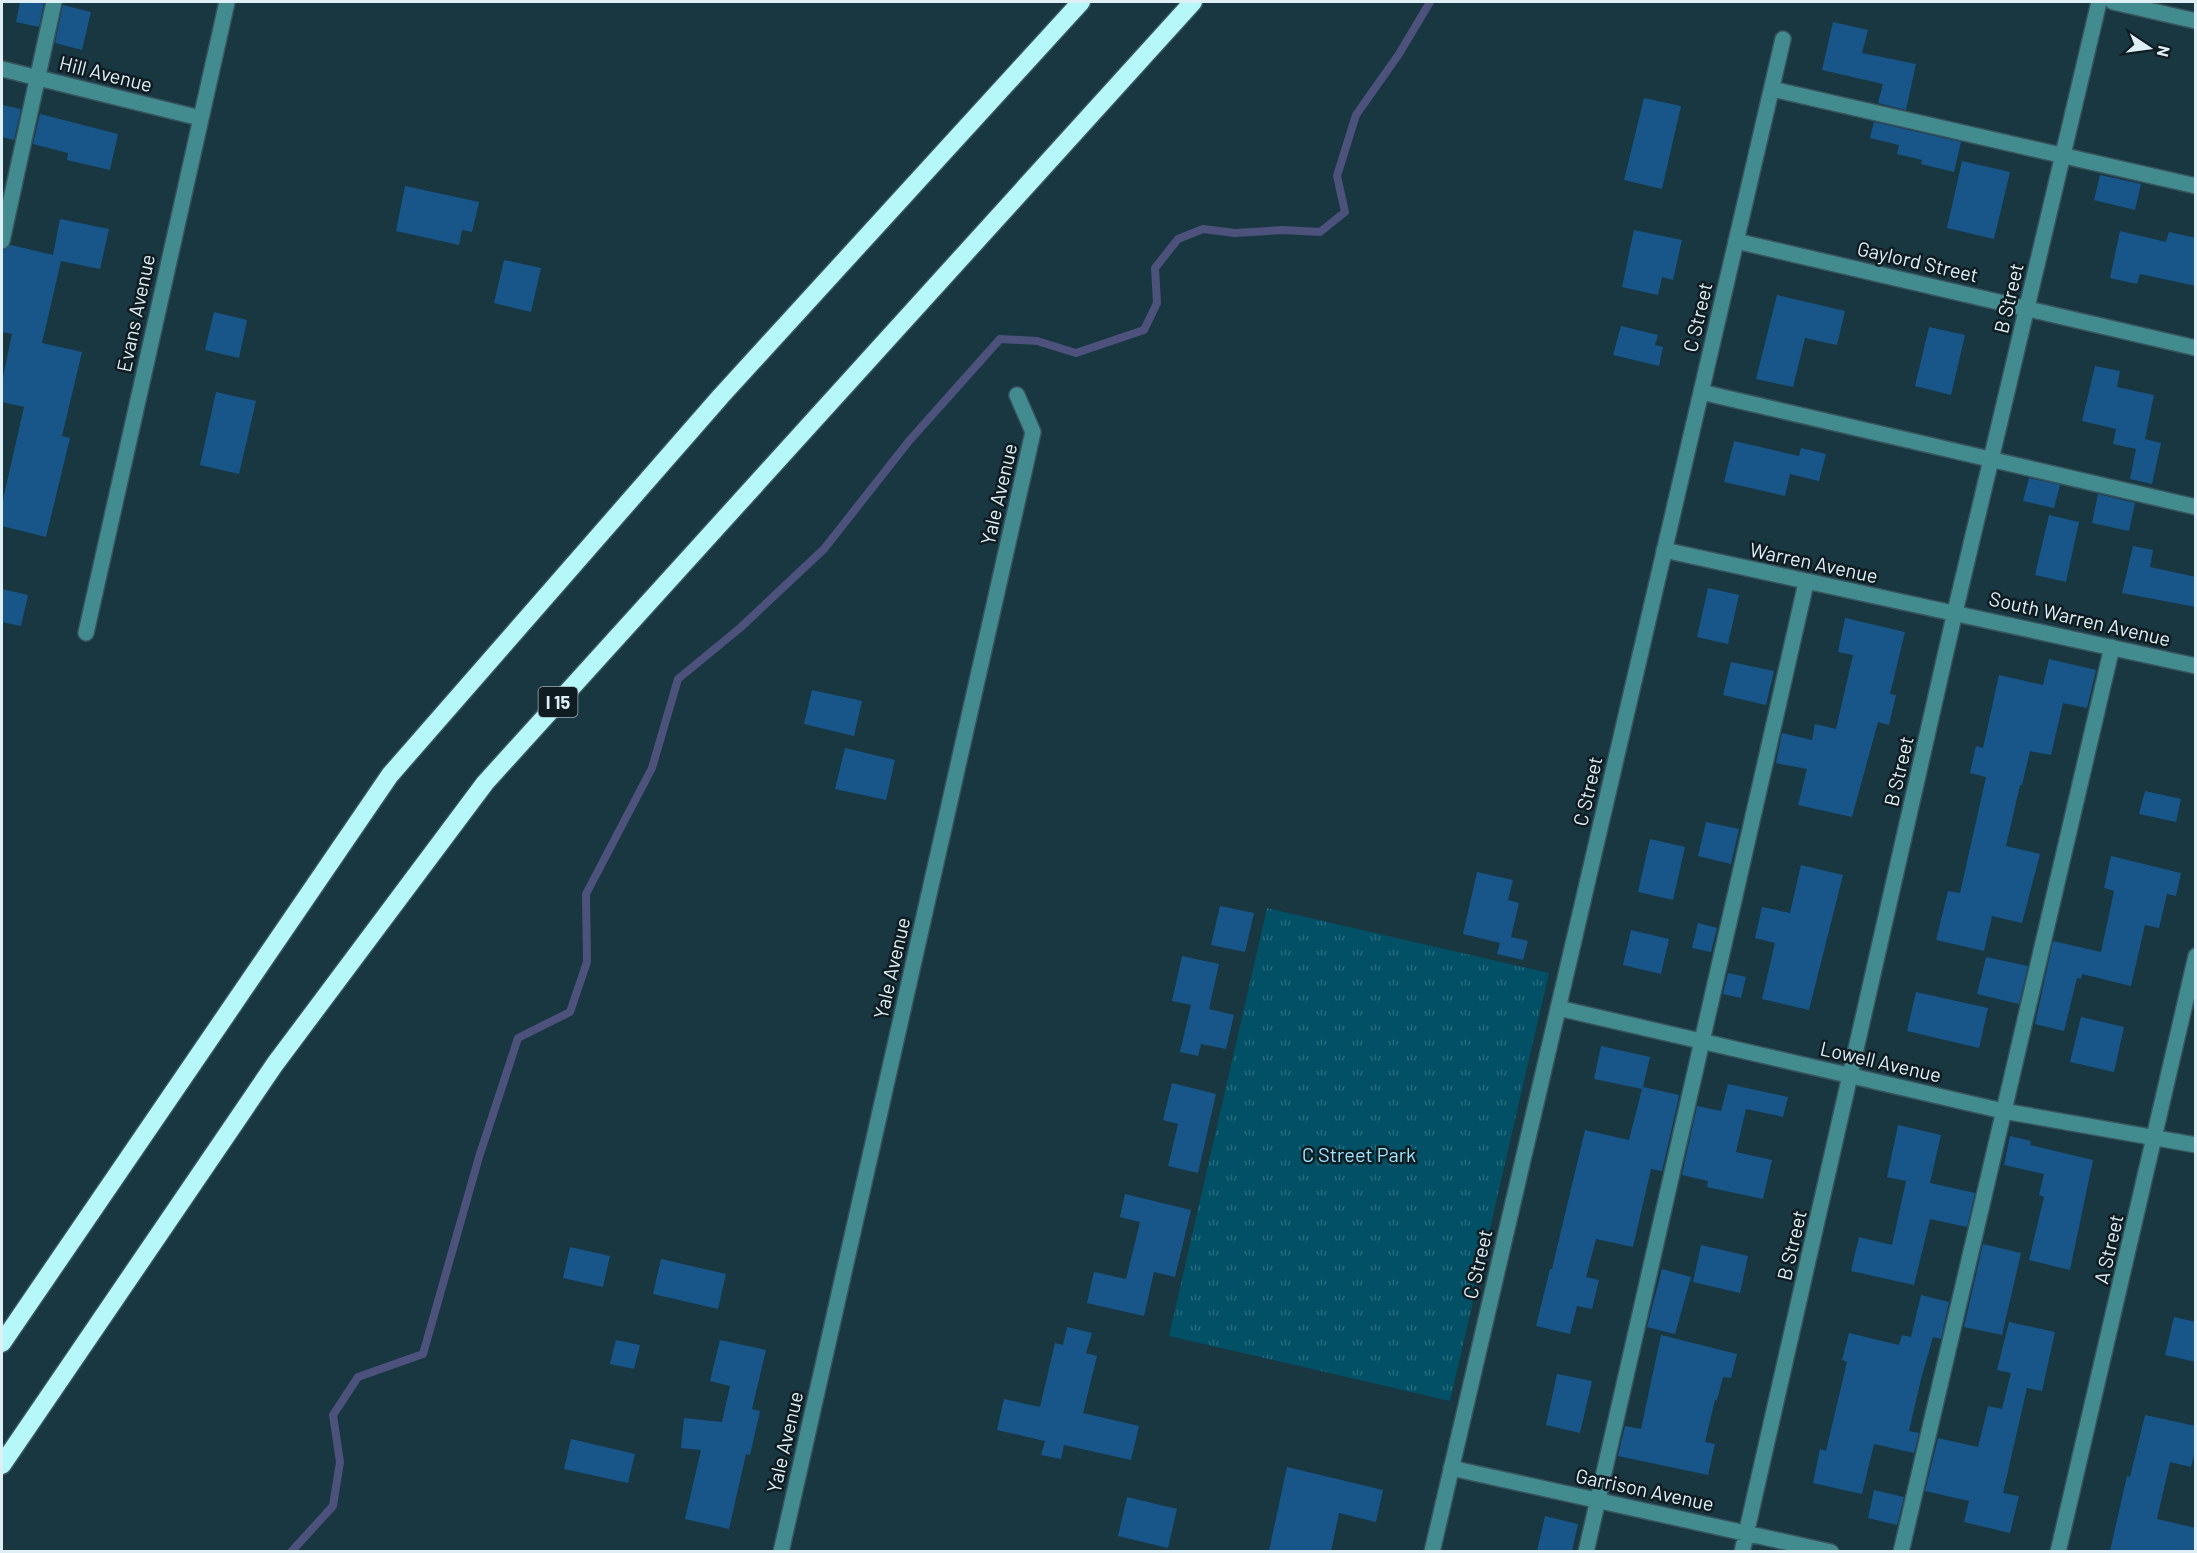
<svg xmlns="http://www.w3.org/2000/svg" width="2197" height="1553" viewBox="0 0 2197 1553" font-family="Barlow,sans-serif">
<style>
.park{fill:url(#park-tufts)}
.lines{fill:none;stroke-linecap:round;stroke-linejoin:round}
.stream{stroke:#4c527c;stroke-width:8}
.building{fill:#185689}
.minor-casing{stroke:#38545e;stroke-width:18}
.highway-casing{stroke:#38545e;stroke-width:21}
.minor{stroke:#428c8f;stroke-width:15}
.highway{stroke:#b6f8fa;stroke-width:18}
.labels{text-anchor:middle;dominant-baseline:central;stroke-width:5;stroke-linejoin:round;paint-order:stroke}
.shield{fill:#0f1c21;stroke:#a0b0b6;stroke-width:1.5}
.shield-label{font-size:18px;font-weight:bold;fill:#deeff6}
.street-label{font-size:20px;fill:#deeff6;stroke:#0f1c21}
.park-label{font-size:20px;fill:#9ce4ff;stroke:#0f1c21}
</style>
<defs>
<pattern id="park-tufts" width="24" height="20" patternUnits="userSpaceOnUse" patternTransform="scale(1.5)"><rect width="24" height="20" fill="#015065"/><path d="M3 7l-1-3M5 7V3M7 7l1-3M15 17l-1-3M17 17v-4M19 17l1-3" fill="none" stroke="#266a7c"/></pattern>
</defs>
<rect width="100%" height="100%" fill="#183741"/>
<path class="park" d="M 1267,908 L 1549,973 L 1450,1401 L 1169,1336 Z"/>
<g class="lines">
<path class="stream" d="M 291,1552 L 333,1506 L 340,1462 L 333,1415 L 358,1377 L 423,1354 L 479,1157 L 518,1038 L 570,1012 L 587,962 L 586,894 L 652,768 L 678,679 L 740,628 L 824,549 L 909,441 L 1000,339 L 1037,341 L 1076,353 L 1144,330 L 1157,303 L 1155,268 L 1178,239 L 1203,229 L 1235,233 L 1283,230 L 1320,232 L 1345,212 L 1337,176 L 1356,115 L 1399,54 L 1430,2"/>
</g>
<path class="building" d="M 20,2 L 44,2 L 39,27 L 16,22 Z
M 63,5 L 91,12 L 82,50 L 55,43 Z
M 1833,22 L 1868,30 L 1862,53 L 1916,64 L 1906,110 L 1878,103 L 1883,84 L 1822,70 Z
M 1644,98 L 1681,106 L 1662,189 L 1624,180 Z
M 2,105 L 21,109 L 14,140 L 2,137 Z
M 40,114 L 118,134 L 110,170 L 67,160 L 68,153 L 33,144 Z
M 1874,122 L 1961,142 L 1954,172 L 1921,164 L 1922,160 L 1897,154 L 1899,145 L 1870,138 Z
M 1962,161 L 2010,172 L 1994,239 L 1947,228 Z
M 2100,175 L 2141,184 L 2135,210 L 2094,200 Z
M 405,186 L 479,202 L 472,232 L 462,230 L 459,245 L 396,231 Z
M 60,219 L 109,229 L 100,269 L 61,261 L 42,343 L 82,352 L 62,436 L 70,438 L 46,537 L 2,526 L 2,504 L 24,407 L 2,402 L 2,382 L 12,334 L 2,332 L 2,251 L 11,245 L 53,255 Z
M 1634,230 L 1682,240 L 1673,280 L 1662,277 L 1658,295 L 1622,287 Z
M 2120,231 L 2166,242 L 2169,232 L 2196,238 L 2196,286 L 2140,274 L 2137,284 L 2110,278 Z
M 504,260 L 541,268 L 531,312 L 494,303 Z
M 1777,295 L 1845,311 L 1837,345 L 1805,338 L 1793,387 L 1756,379 Z
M 214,312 L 247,320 L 239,358 L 205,350 Z
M 1621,326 L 1658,335 L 1655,345 L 1663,347 L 1659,366 L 1613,355 Z
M 1929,327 L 1965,335 L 1951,395 L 1915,386 Z
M 2095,366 L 2120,371 L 2117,387 L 2154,395 L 2145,439 L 2161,443 L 2152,484 L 2130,479 L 2136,449 L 2113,444 L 2116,429 L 2082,421 Z
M 216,392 L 256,401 L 239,474 L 200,465 Z
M 1734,441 L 1799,456 L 1801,448 L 1826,454 L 1819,481 L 1790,474 L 1785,496 L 1724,482 Z
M 2029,478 L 2060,485 L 2054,508 L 2023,501 Z
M 2098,494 L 2135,503 L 2129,531 L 2092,523 Z
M 2049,515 L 2079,522 L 2066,582 L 2035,575 Z
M 2133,546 L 2153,550 L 2150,567 L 2196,577 L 2196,607 L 2122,593 Z
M 1708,588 L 1739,595 L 1728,644 L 1697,637 Z
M 2,589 L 28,595 L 21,626 L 2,622 Z
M 1845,618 L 1905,632 L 1890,694 L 1896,695 L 1889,725 L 1878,722 L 1852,817 L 1798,805 L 1807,769 L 1776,763 L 1782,733 L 1812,740 L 1815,724 L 1836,729 L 1853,655 L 1838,652 Z
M 2049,659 L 2096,670 L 2087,708 L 2063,703 L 2051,755 L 2030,751 L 2022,785 L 2020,785 L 2006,846 L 2040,854 L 2022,923 L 1992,916 L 1984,951 L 1936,940 L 1948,891 L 1960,893 L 1986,777 L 1970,773 L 1976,746 L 1983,748 L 1999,675 L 2043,685 Z
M 1731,662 L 1774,671 L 1766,705 L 1723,695 Z
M 812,690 L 862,701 L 854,736 L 804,724 Z
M 845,748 L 895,760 L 886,800 L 835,789 Z
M 2145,791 L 2181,799 L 2176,822 L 2139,814 Z
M 1706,822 L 1739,829 L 1731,864 L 1698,856 Z
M 1650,839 L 1685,847 L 1673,900 L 1638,892 Z
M 2111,856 L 2181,873 L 2176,896 L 2167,894 L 2159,928 L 2145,925 L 2131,986 L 2082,974 L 2081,979 L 2077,978 L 2064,1031 L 2035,1024 L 2053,941 L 2101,952 L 2114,891 L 2104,888 Z
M 1801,865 L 1843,875 L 1809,1010 L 1762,999 L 1775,943 L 1755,938 L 1762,907 L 1790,913 Z
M 1477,872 L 1513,880 L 1508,900 L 1519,903 L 1511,937 L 1528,941 L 1523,960 L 1497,954 L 1500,943 L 1463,934 Z
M 1220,906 L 1254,913 L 1245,952 L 1211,945 Z
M 1698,923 L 1717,928 L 1711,952 L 1692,948 Z
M 1631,930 L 1669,939 L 1661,974 L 1623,965 Z
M 1182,956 L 1219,964 L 1209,1009 L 1234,1015 L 1226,1049 L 1201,1044 L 1198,1056 L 1180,1052 L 1191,1005 L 1172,1001 Z
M 1986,957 L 2028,966 L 2019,1004 L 1977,994 Z
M 1728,973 L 1746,977 L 1741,998 L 1723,994 Z
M 1916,992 L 1988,1008 L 1979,1048 L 1907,1031 Z
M 2081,1017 L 2124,1027 L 2114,1072 L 2070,1062 Z
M 1601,1046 L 1650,1057 L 1643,1087 L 1679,1095 L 1678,1101 L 1662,1171 L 1651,1169 L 1633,1247 L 1596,1239 L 1586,1277 L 1599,1280 L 1592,1309 L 1577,1306 L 1570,1334 L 1536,1326 L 1550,1269 L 1552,1269 L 1585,1130 L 1629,1140 L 1642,1089 L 1594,1079 Z
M 1172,1083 L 1216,1094 L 1198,1173 L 1168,1166 L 1178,1124 L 1163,1120 Z
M 1728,1084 L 1788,1097 L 1783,1117 L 1746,1109 L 1736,1152 L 1772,1160 L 1763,1199 L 1707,1187 L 1708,1181 L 1682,1175 L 1697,1106 L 1721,1111 Z
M 1898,1125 L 1941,1135 L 1930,1183 L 1975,1193 L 1967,1227 L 1930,1219 L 1914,1285 L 1851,1271 L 1859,1237 L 1892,1245 L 1906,1181 L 1887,1177 Z
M 2010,1136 L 2031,1141 L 2030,1145 L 2093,1160 L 2070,1270 L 2029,1260 L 2044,1197 L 2039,1195 L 2044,1174 L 2004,1165 Z
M 1125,1194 L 1191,1210 L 1175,1277 L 1154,1272 L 1144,1316 L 1087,1303 L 1094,1272 L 1126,1279 L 1140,1222 L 1120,1217 Z
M 1983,1244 L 2021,1253 L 2002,1335 L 1964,1327 Z
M 1701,1245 L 1748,1256 L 1740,1293 L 1693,1282 Z
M 570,1247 L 610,1256 L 603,1287 L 563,1278 Z
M 661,1259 L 726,1274 L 718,1309 L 653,1294 Z
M 1662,1269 L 1691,1277 L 1675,1334 L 1647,1327 Z
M 1921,1295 L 1949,1302 L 1941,1339 L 1933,1337 L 1921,1379 L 1909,1431 L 1919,1433 L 1914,1453 L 1874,1444 L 1862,1494 L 1813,1483 L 1820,1449 L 1826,1451 L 1847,1362 L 1842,1360 L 1849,1333 L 1899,1345 L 1902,1335 L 1911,1337 Z
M 2174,1317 L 2196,1322 L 2196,1362 L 2165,1355 Z
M 2009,1322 L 2055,1332 L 2042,1391 L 2027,1388 L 2003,1493 L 2019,1496 L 2010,1533 L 1964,1522 L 1969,1501 L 1925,1491 L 1938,1438 L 1978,1447 L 1988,1406 L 2002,1409 L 2011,1373 L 1997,1370 Z
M 1067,1327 L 1092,1333 L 1086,1353 L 1097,1356 L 1083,1413 L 1139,1426 L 1131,1460 L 1064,1445 L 1061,1459 L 1041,1455 L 1045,1441 L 997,1430 L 1004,1399 L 1040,1407 L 1055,1343 L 1063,1345 Z
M 1661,1335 L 1737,1354 L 1731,1378 L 1723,1377 L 1717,1400 L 1715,1400 L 1705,1442 L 1715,1444 L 1708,1475 L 1618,1456 L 1625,1426 L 1641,1429 Z
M 616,1340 L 640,1345 L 634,1369 L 610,1364 Z
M 720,1340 L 766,1350 L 752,1409 L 760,1411 L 750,1455 L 746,1454 L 729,1529 L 685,1519 L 701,1450 L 681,1448 L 684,1418 L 722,1422 L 730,1386 L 710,1381 Z
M 1557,1374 L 1592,1381 L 1580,1433 L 1546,1425 Z
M 2145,1415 L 2196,1426 L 2196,1446 L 2191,1467 L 2170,1462 L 2157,1519 L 2196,1528 L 2196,1551 L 2110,1551 L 2127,1476 L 2130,1477 Z
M 571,1439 L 635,1454 L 628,1483 L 564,1469 Z
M 1287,1467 L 1383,1490 L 1376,1522 L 1339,1513 L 1331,1551 L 1269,1551 Z
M 1874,1490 L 1904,1497 L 1897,1525 L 1868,1518 Z
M 1127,1497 L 1177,1509 L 1168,1548 L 1118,1536 Z
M 1545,1516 L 1578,1524 L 1572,1551 L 1537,1551 Z"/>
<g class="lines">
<defs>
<path id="minor" d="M 2113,2 L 2196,21
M 2,69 L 200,118
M 1772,89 L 2196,186
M 2,241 L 54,2
M 1736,241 L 2196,348
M 1701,392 L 2196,507
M 1664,550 L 2196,666
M 86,633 L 227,2
M 1558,1008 L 2003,1111 L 2196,1145
M 1451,1468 L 1831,1552
M 781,1552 L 1033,432 L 1017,395
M 1432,1552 L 1783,39
M 1586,1552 L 1806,583
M 1742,1552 L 1955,612 L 2099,2
M 1901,1552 L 2112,647
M 2058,1552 L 2196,956"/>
<path id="highway" d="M 2,1343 L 390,775 L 721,396 L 1081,2
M 2,1465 L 275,1064 L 485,783 L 1193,2"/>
</defs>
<use href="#minor" class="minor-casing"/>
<use href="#highway" class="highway-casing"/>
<use href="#minor" class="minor"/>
<use href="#highway" class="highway"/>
</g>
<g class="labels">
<rect class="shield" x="538.5" y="687" width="39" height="30" rx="4.5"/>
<g class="shield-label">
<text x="558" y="702">I 15</text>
</g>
<g class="street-label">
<text transform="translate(106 73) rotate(14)">Hill Avenue</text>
<text transform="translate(1918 261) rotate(13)">Gaylord Street</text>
<text transform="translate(2008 298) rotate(-77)">B Street</text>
<text transform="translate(135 313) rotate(-78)">Evans Avenue</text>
<text transform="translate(1697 317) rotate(-77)">C Street</text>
<text transform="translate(998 494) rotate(-77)">Yale Avenue</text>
<text transform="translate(1814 562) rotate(12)">Warren Avenue</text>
<text transform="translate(2080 618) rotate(13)">South Warren Avenue</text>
<text transform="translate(1898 771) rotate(-77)">B Street</text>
<text transform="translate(1587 791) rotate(-77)">C Street</text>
<text transform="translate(891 968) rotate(-77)">Yale Avenue</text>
<text transform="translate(1881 1061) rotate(13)">Lowell Avenue</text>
<text transform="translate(1791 1245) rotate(-77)">B Street</text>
<text transform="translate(2108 1249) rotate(-77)">A Street</text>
<text transform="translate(1477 1264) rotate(-77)">C Street</text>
<text transform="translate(784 1442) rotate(-77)">Yale Avenue</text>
<text transform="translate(1645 1489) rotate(12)">Garrison Avenue</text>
</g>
<g class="park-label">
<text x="1359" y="1154">C Street Park</text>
</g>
</g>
<rect width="2197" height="1553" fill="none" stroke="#deeff6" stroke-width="6"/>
<g transform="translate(2149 48) rotate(103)" stroke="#0f1c21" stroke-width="4.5" paint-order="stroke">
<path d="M0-4.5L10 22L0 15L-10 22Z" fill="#deeff6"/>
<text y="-9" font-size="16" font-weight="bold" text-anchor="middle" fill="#deeff6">N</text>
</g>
</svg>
